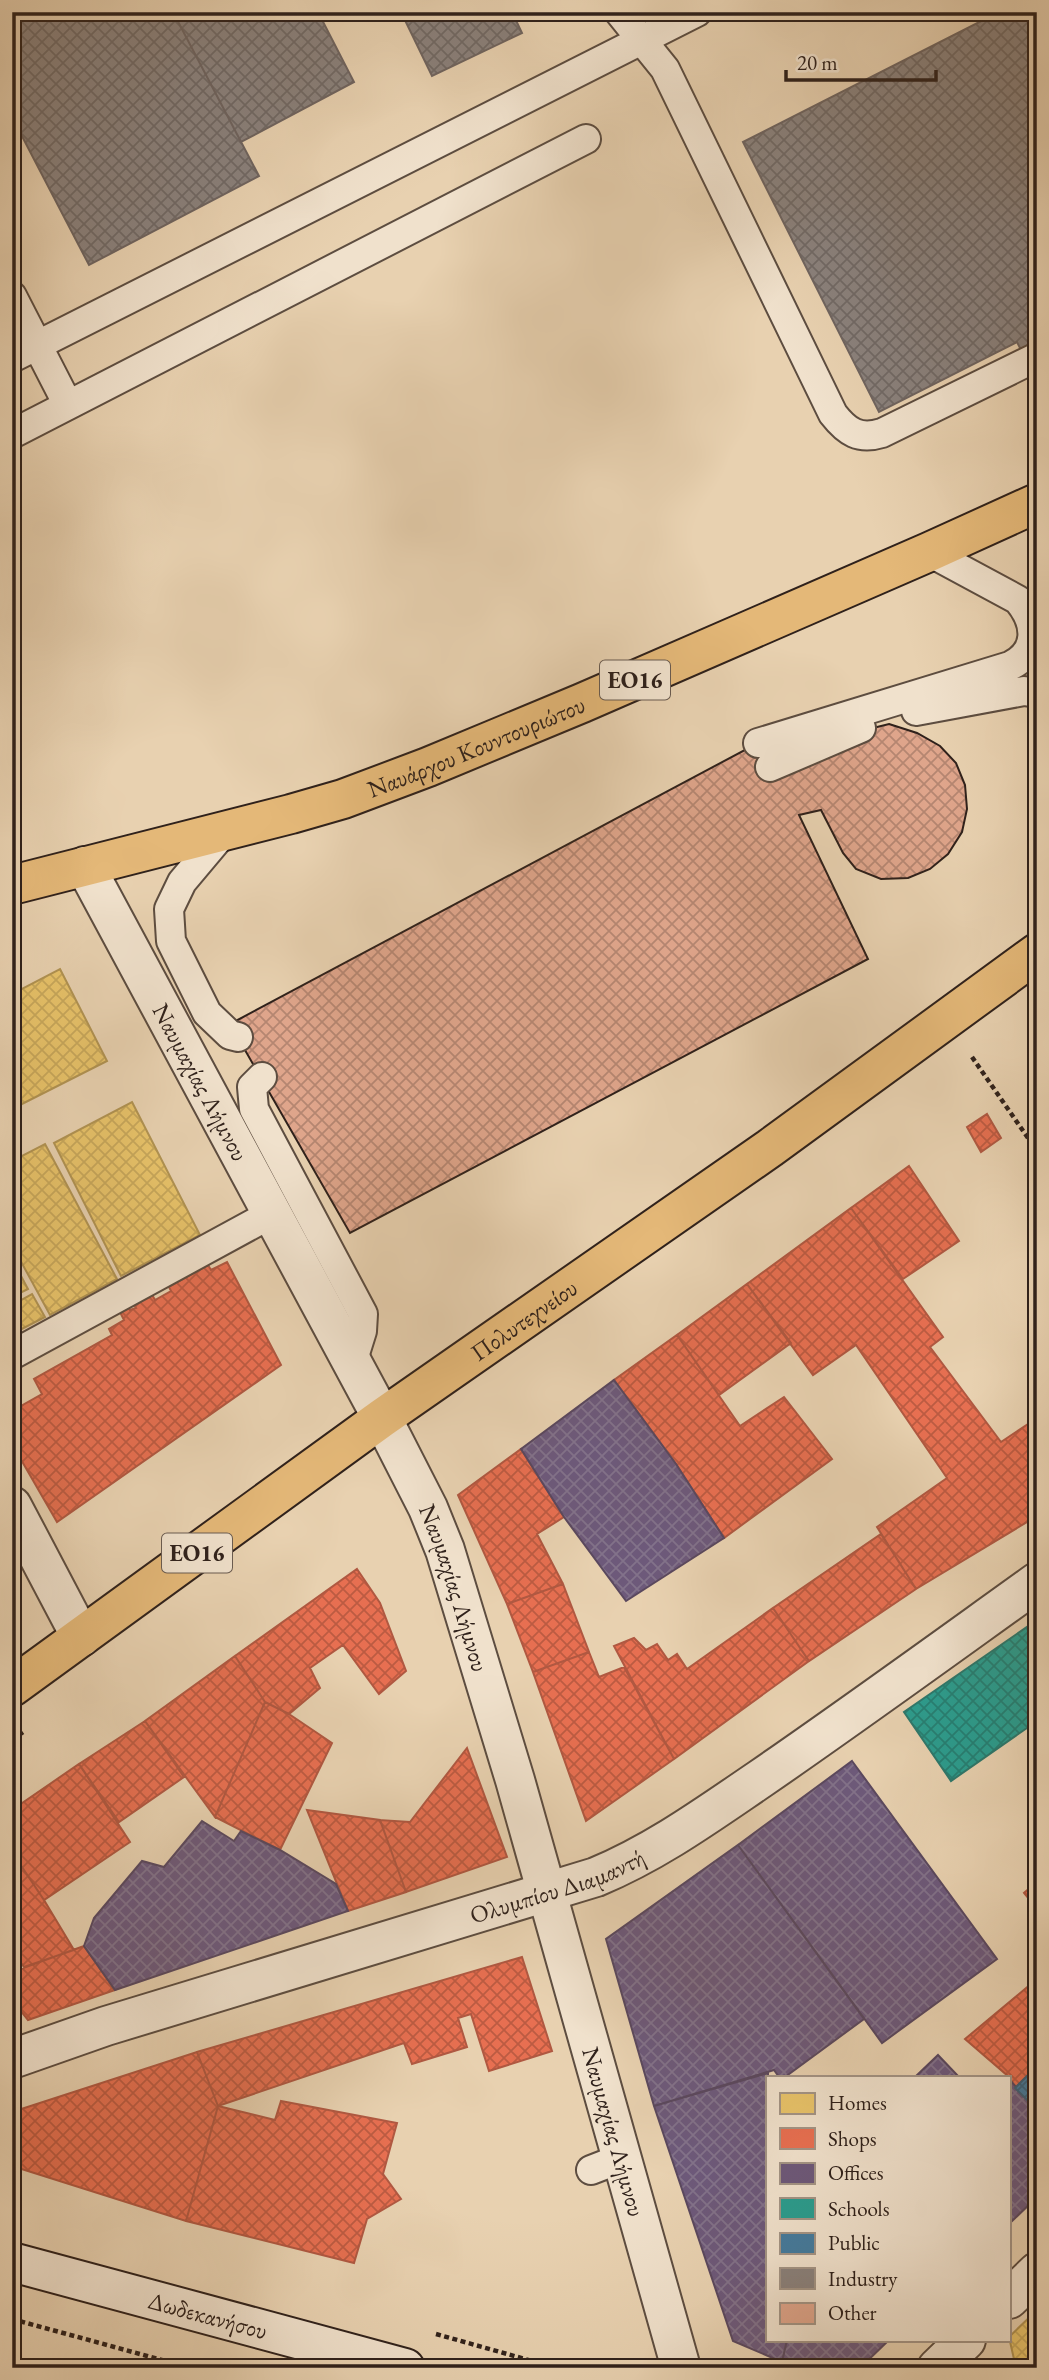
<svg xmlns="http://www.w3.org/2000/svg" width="1049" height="2380" viewBox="0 0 1049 2380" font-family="'EB Garamond',serif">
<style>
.homes{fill:url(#homes-cross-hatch);stroke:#b19352;stroke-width:2}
.shops{fill:url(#shops-cross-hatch);stroke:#b05841;stroke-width:2}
.offices{fill:url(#offices-cross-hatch);stroke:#5a485e;stroke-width:2}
.schools{fill:url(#schools-cross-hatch);stroke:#2c786c;stroke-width:2}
.public{fill:url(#public-cross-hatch);stroke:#3e6076;stroke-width:2}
.industry{fill:url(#industry-cross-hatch);stroke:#6f645f;stroke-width:2}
.building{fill:url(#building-cross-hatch);stroke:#2f211b;stroke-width:2}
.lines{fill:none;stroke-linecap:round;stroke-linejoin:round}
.service-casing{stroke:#5d4d40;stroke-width:32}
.minor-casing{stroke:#5d4d40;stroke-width:42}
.secondary-casing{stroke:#2f211b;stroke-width:42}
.primary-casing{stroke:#2f211b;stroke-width:42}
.path{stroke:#2f211b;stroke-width:4.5;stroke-dasharray:5 3.5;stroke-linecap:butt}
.service{stroke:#f0e1cc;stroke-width:28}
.minor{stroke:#f0e1cc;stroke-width:38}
.secondary{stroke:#f0e1cc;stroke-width:38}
.primary{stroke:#e4b878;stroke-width:38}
.labels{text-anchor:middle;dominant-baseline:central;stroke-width:7;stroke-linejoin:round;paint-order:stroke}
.shield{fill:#f0e1cc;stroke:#695b50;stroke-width:2}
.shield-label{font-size:23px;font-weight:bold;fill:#2f211b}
.street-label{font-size:24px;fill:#2f211b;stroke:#f0e1cc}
</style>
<defs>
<pattern id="homes-cross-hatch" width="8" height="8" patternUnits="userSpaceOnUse" patternTransform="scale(1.75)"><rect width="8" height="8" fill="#e9c46a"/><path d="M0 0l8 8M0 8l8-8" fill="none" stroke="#c8a85b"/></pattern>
<pattern id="shops-cross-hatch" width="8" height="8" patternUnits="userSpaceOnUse" patternTransform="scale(1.75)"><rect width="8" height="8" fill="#e76f51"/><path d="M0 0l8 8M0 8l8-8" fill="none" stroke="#bc5b42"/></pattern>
<pattern id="offices-cross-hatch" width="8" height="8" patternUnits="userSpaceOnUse" patternTransform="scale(1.75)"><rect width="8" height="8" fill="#6d597a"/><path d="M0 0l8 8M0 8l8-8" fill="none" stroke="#82728a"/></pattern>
<pattern id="schools-cross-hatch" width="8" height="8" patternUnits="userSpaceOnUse" patternTransform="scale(1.75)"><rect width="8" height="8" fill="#2a9d8f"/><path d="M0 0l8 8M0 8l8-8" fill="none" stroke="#248074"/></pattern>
<pattern id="public-cross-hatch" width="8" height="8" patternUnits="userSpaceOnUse" patternTransform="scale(1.75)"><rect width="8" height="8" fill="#457b9d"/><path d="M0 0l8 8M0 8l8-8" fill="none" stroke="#3a647f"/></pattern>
<pattern id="industry-cross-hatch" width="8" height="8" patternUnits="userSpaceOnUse" patternTransform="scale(1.75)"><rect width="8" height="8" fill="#8a817c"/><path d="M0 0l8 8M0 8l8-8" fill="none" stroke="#716965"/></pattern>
<pattern id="building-cross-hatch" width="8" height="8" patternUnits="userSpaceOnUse" patternTransform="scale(1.75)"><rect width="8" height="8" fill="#dfa58b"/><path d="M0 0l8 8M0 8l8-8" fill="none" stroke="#b58671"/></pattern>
</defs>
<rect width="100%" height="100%" fill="#e8d1b0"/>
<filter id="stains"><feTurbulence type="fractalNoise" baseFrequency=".00286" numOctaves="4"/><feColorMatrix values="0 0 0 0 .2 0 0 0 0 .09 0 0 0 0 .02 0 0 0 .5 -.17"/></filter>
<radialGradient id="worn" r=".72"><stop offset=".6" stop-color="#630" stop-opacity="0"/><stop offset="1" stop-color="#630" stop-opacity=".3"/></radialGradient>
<path class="homes" d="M 60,969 L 107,1061 L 12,1109 L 12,994 Z
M 132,1102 L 200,1235 L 121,1276 L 54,1143 Z
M 45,1144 L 117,1279 L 50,1315 L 12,1245 L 12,1161 Z
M 12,1259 L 28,1289 L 12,1297 Z
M 32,1294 L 45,1317 L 12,1334 L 12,1305 Z
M 1037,2310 L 1037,2368 L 1016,2368 L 1009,2337 Z
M 12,2360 L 47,2368 L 12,2368 Z"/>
<path class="shops" d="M 987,1114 L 1001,1138 L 981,1152 L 967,1127 Z
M 909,1166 L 959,1241 L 903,1279 L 851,1208 Z
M 851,1208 L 943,1337 L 930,1347 L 1001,1442 L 1037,1418 L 1037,1516 L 916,1589 L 877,1527 L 947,1478 L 856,1345 L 813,1375 L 747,1284 Z
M 227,1262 L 281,1365 L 57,1522 L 12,1444 L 12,1411 L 42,1394 L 34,1379 L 112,1335 L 109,1329 L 124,1320 L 118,1308 L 126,1303 L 130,1310 L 136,1308 L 132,1301 L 150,1291 L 155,1300 L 171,1291 L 169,1287 L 208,1265 L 211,1270 Z
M 747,1284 L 791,1343 L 719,1395 L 677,1335 Z
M 677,1335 L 740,1426 L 784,1397 L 832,1459 L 724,1538 L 676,1464 L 614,1380 Z
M 521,1449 L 564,1517 L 537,1534 L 563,1584 L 507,1604 L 458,1495 Z
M 881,1534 L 916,1589 L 809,1661 L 773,1608 Z
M 357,1569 L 380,1603 L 406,1671 L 379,1694 L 343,1645 L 310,1668 L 320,1688 L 289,1714 L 265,1702 L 235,1656 Z
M 563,1584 L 589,1652 L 533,1672 L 507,1604 Z
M 773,1608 L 809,1661 L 674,1759 L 614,1646 L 634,1638 L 646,1650 L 657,1644 L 668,1660 L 677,1654 L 687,1669 Z
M 589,1652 L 599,1677 L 624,1667 L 674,1759 L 586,1821 L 533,1672 Z
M 235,1656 L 265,1702 L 215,1817 L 145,1721 Z
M 265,1702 L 289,1714 L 332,1743 L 280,1850 L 215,1817 Z
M 145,1721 L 184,1777 L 119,1822 L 79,1764 Z
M 467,1748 L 507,1857 L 406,1892 L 380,1820 L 410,1822 Z
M 79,1764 L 130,1842 L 44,1900 L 12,1852 L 12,1810 Z
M 307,1810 L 380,1820 L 406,1892 L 348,1911 Z
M 12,1852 L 44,1900 L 74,1950 L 24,1967 L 12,1950 Z
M 1037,1882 L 1037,1909 L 1024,1893 Z
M 84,1946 L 115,1990 L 28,2020 L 12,2000 L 12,1972 Z
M 522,1957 L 552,2051 L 489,2071 L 471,2014 L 458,2018 L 467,2047 L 412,2064 L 404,2043 L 218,2106 L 197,2052 Z
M 1037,1979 L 1037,2066 L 1015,2088 L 1009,2077 L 965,2039 Z
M 197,2052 L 218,2106 L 186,2221 L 12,2166 L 12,2112 Z
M 281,2101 L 397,2123 L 383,2174 L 401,2199 L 367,2219 L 354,2263 L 186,2221 L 218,2106 L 275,2120 Z"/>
<path class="offices" d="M 614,1380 L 676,1464 L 724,1538 L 626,1601 L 564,1517 L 521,1449 Z
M 852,1761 L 997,1959 L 882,2043 L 738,1845 Z
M 202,1821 L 234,1841 L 241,1831 L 280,1850 L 336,1884 L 348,1911 L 115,1990 L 84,1946 L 94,1918 L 142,1861 L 164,1867 Z
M 738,1845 L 864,2019 L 785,2077 L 779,2077 L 774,2070 L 654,2106 L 606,1939 Z
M 938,2055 L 959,2077 L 915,2077 Z
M 768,2073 L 767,2340 L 787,2340 L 782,2362 L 733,2341 L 654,2106 Z
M 1009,2079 L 1037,2110 L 1037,2197 L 1009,2224 Z
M 787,2340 L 889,2340 L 860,2368 L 805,2368 L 782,2362 Z"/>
<path class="schools" d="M 1037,1620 L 1037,1721 L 951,1781 L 904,1712 Z"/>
<path class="public" d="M 1037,2066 L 1037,2110 L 1015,2088 Z"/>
<path class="industry" d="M 12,12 L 173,12 L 259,176 L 89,265 L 12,117 Z
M 173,12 L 318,12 L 354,82 L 241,142 Z
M 401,12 L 512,12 L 522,33 L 432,76 Z
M 999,12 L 1037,12 L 1037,347 L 1023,354 L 1017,342 L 879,412 L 743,142 Z"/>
<path class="building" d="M 889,724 L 917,733 L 940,746 L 956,763 L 965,785 L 967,809 L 962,832 L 948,854 L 930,869 L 908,878 L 881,879 L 856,869 L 843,853 L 821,810 L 799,815 L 868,959 L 350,1233 L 230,1024 L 758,743 L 865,730 Z"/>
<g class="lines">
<defs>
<path id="service" d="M 619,12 L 665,69 L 833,414 C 847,432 859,440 882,433 L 1037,357
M 12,296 L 68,405
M 12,358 L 697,12
M 12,434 L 586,139
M 916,711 L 1024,691 L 1037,693
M 758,743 L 1010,666 C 1040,651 1037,623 1018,600 L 929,552
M 770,767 L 861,728
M 224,832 L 182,882 L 169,909 L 171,941 L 207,1013 L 230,1035 L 238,1037
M 262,1077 L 252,1087 L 254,1109 L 363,1314 L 362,1331 L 352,1363
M 12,1355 L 271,1214
M 591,2170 L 622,2158"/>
<g id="minor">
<path id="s1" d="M 85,866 L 382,1418 L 428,1508 L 445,1550 L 515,1780 L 681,2368"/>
<path d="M 12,1506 L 81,1637"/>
<path id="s2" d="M 12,2059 L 106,2026 L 596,1877 C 656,1852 707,1815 760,1779 C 853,1715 945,1648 1037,1582"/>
<path d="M 1009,2299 L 1037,2272"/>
<path d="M 937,2368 L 966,2340"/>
</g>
<g id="secondary">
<path id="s3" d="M 12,2262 L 405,2368"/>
</g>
<g id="primary">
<path id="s4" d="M 12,885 L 291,814 L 343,799 L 428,767 L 582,703 L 929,552 L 1037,503"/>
<path id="s5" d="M 12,1687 L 382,1418 L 770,1148 L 1037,953"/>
</g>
</defs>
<use href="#service" class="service-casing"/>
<use href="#minor" class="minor-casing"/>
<use href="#secondary" class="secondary-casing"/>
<use href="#primary" class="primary-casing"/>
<path class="path" d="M 972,1057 L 1037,1151
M 12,1740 L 23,1732
M 12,2319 L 191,2368
M 436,2334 L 557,2368"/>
<use href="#service" class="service"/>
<use href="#minor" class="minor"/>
<use href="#secondary" class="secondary"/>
<use href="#primary" class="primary"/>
</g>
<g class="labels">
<g class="shield">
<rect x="600" y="660.5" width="70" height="39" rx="5"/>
<rect x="162" y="1533.5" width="70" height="39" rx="5"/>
</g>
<g class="shield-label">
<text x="635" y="680">ΕΟ16</text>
<text x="197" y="1553">ΕΟ16</text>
</g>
<g class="street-label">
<text stroke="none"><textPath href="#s4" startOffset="485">Ναυάρχου Κουντουριώτου</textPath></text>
<text stroke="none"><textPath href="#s1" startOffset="245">Ναυμαχίας Λήμνου</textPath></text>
<text stroke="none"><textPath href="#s5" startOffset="630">Πολυτεχνείου</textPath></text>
<text stroke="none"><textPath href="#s1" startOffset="812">Ναυμαχίας Λήμνου</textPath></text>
<text stroke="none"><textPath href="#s2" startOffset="572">Ολυμπίου Διαμαντή</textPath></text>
<text stroke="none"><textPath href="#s1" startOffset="1379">Ναυμαχίας Λήμνου</textPath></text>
<text stroke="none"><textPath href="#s3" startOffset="203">Δωδεκανήσου</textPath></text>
</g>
</g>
<rect width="1049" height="2380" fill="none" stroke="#e8d1b0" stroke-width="42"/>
<rect x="14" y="14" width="1021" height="2352" fill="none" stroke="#2f211b" stroke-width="3.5"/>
<rect x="21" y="21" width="1007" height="2338" fill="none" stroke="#2f211b" stroke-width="2"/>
<rect x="766" y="2076" width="245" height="266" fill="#f0e1cc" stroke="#a39485" stroke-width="2"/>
<rect x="780" y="2093" width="35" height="21" fill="#e9c46a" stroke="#a39485" stroke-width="2"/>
<text x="828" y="2110" font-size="21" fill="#2f211b">Homes</text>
<rect x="780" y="2128" width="35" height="21" fill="#e76f51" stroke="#a39485" stroke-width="2"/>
<text x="828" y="2146" font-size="21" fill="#2f211b">Shops</text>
<rect x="780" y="2163" width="35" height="21" fill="#6d597a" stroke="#a39485" stroke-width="2"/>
<text x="828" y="2180" font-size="21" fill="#2f211b">Offices</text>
<rect x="780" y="2198" width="35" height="21" fill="#2a9d8f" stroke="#a39485" stroke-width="2"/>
<text x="828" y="2216" font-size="21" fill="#2f211b">Schools</text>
<rect x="780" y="2233" width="35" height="21" fill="#457b9d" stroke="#a39485" stroke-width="2"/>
<text x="828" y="2250" font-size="21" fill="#2f211b">Public</text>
<rect x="780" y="2268" width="35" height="21" fill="#8a817c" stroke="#a39485" stroke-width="2"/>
<text x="828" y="2286" font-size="21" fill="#2f211b">Industry</text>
<rect x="780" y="2303" width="35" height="21" fill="#dfa58b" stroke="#a39485" stroke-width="2"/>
<text x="828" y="2320" font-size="21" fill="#2f211b">Other</text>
<path d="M786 70v10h150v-10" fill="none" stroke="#2f211b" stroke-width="3.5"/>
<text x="797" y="70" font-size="21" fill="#2f211b" stroke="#f0e1cc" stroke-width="5" paint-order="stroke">20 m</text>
<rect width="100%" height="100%" filter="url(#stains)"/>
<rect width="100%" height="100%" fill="url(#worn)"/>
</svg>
